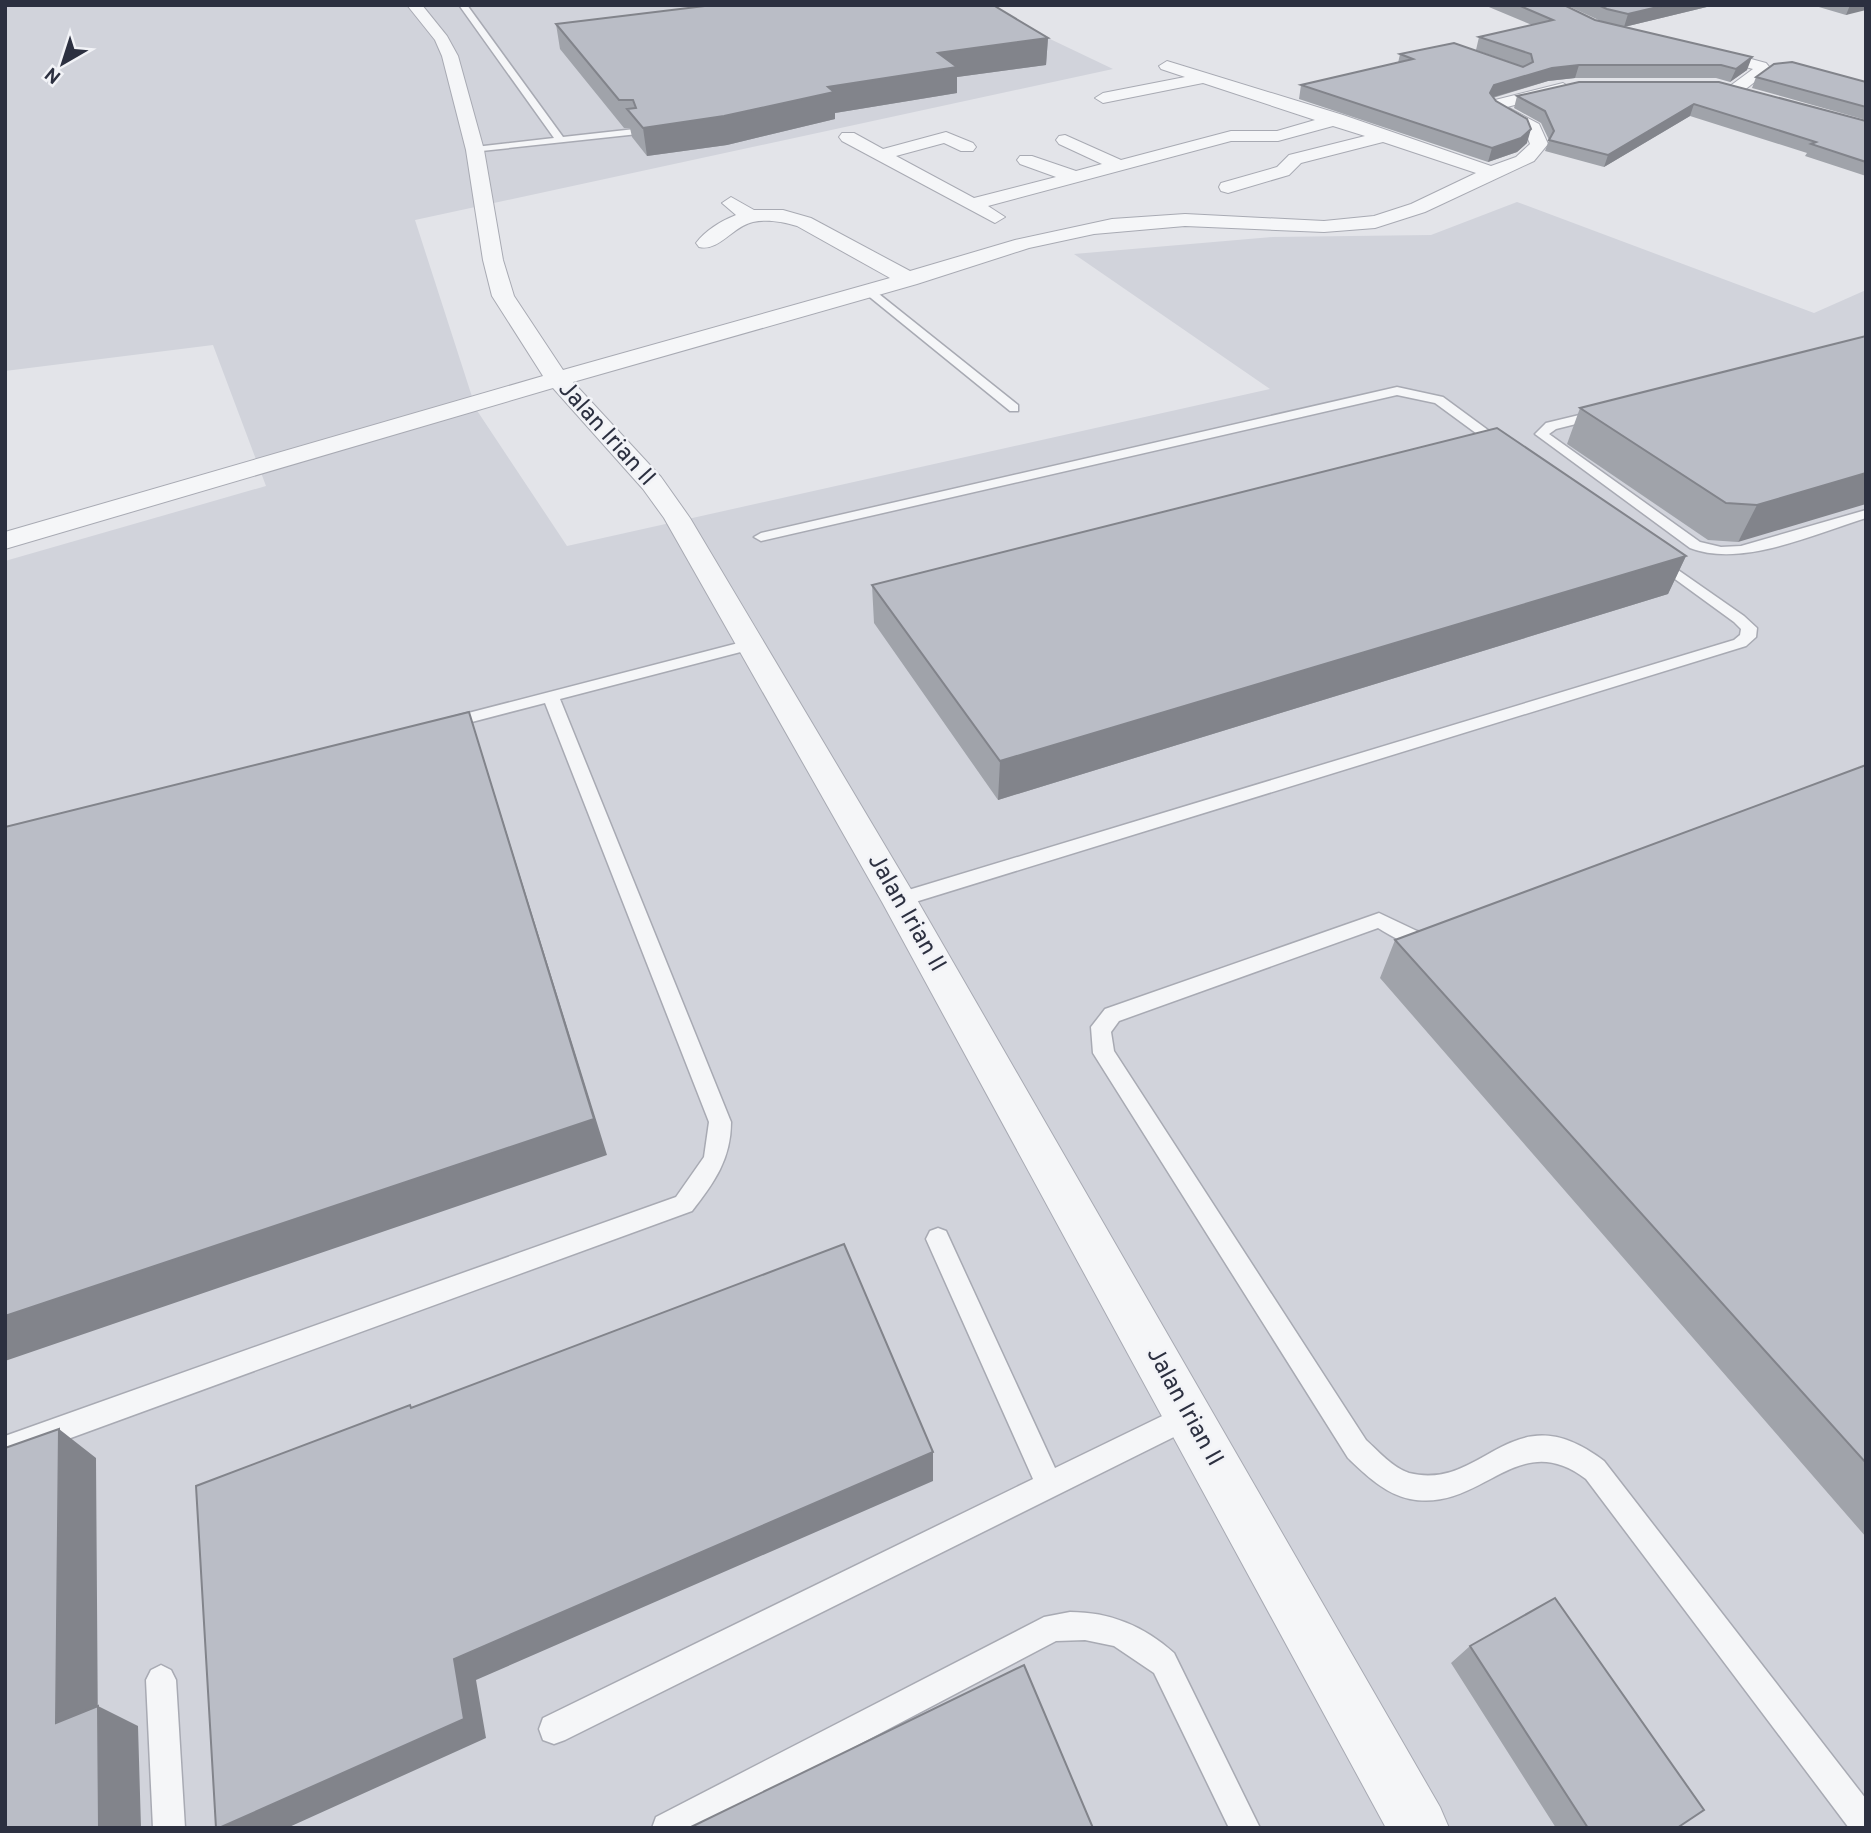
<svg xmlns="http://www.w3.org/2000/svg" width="1871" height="1833" viewBox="0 0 1871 1833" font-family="Overpass,sans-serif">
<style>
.built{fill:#d1d3db}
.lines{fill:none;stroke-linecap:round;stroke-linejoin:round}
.service-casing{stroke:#a8aab3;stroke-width:3}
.minor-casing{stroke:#a8aab3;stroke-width:2}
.service{fill:#f5f6f8;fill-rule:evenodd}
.minor{fill:#f5f6f8;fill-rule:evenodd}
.wall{fill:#a0a3aa}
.shaded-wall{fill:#82848b}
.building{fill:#babdc6;stroke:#82848b;stroke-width:2}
.labels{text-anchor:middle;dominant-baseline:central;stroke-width:5;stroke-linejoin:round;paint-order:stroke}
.street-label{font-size:24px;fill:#2c3040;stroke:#f2f3f7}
</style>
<rect width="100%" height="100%" fill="#e3e4e9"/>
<path class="built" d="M 5,5 L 979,5 L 1113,69 L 415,220 L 476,409 L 567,546 L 1270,389 L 1074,254 L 1273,237 L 1431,235 L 1517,202 L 1814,313 L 1866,290 L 1866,1828 L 5,1828 L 5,561 L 266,486 L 213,345 L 5,371 Z"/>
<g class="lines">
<defs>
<path id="service" d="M 459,5 L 467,5 L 563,137 L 635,129 L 638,134 L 472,152 L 475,147 L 554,138 Z
M 866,290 L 874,290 L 1018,405 L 1018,411 L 1010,411 L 866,294 Z
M 1397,387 L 1443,397 L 1511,447 L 1499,450 L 1435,403 L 1397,395 L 761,541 L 754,537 L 761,533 Z
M 1600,410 L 1606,414 L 1604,417 L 1556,429 L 1549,434 L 1700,542 L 1721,547 L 1741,546 L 1866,510 L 1866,518 C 1814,534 1742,568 1690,548 L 1535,434 L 1546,423 Z
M 1658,556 L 1744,616 L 1757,628 L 1756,637 L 1746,646 L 899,907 L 889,900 L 892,895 L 1734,640 L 1740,635 L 1741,629 L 1734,622 L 1653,563 L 1651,560 Z
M 750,640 L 756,642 L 756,648 L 560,699 L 731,1122 C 731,1159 714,1183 692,1211 L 5,1462 L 5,1436 L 676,1197 L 704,1157 L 709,1122 L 545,703 L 445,729 L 437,724 L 445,719 Z
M 1379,913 L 1417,931 L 1438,936 L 1441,941 L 1438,946 C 1417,953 1395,938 1378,928 L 1119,1021 L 1111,1032 L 1114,1051 L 1366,1440 C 1378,1451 1393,1468 1409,1473 C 1485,1492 1511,1390 1604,1461 L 1866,1799 L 1866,1828 L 1849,1828 L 1586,1479 C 1517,1426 1482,1513 1410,1499 C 1385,1494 1366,1475 1348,1458 L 1093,1053 L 1091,1027 L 1105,1009 Z
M 938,1228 L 946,1231 L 1055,1468 L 1189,1403 L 1198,1407 L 1202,1416 L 1198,1425 L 565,1740 L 554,1744 L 543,1740 L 539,1729 L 543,1718 L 1033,1479 L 926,1239 L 930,1231 Z
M 1070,1612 C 1110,1612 1144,1626 1174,1653 L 1260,1828 L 1229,1828 L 1154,1673 L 1114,1646 L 1085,1640 L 1056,1641 L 700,1828 L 652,1828 L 656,1817 L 1044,1617 Z
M 161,1665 L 171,1670 L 176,1680 L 185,1828 L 153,1828 L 146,1680 L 151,1670 Z"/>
<path id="minor" d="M 407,5 L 422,5 L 447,36 L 458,56 L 484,150 L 503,260 L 514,296 L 563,370 L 890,278 L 797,226 C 784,222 767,219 753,222 C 733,226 719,252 699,247 L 696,243 C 706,230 721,221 736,215 L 722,203 L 731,197 L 754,210 L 783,210 L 811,218 L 910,271 L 1015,240 L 1112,219 L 1185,214 L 1324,221 L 1374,216 L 1411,204 L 1476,173 L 1383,142 L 1301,163 L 1289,175 L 1228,193 L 1221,191 L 1219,187 L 1221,183 L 1277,167 L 1289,155 L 1365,136 L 1333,126 L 1278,141 L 1231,141 L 988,206 L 1005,217 L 995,223 L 842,141 L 839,137 L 842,133 L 854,133 L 883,149 L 946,132 L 973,143 L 976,147 L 973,151 L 961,151 L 944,143 L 896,156 L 974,198 L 1056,177 L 1020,164 L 1017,160 L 1020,156 L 1032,156 L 1076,171 L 1102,164 L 1059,144 L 1056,140 L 1059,136 L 1065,135 L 1121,160 L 1231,131 L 1277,131 L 1315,120 L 1203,83 L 1103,103 L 1095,98 L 1103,93 L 1185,77 L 1161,69 L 1159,66 L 1167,61 L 1343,115 L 1491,166 L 1516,157 L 1530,144 L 1525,131 L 1494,114 L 1489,105 L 1491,101 L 1563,83 L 1571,88 L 1569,91 L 1507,107 L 1539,124 L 1548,144 L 1534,161 L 1425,212 L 1375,228 L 1324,232 L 1185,226 L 1094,234 L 1029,248 L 917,284 L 573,382 L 661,477 L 690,518 L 912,891 L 1440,1807 L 1449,1828 L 1386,1828 L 882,902 L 664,518 L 643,489 L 553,388 L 5,549 L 5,532 L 543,376 L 492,296 L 483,260 L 466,150 L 442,56 L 435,40 Z
M 1703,46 L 1766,63 L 1771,69 L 1742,92 L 1730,92 L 1730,86 L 1753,69 L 1698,54 L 1695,51 Z"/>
</defs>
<use href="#service" class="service-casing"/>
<use href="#minor" class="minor-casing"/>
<use href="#service" class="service"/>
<use href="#minor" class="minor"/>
</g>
<path class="wall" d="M 1484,5 L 1564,5 L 1595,20 L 1747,70 L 1730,82 L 1716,78 L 1575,78 L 1548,81 L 1493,98 L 1527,143 L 1517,152 L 1488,162 L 1299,99 L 1301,85 L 1398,63 L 1400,54 L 1524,67 L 1476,50 L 1479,37 L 1532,25 Z
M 1566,5 L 1715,5 L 1624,27 L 1603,22 Z
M 1812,5 L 1866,5 L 1846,15 Z
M 556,24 L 1048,38 L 1046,65 L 957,77 L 957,93 L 835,113 L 835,119 L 727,145 L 647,156 L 632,137 L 630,128 L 624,128 L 560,49 Z
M 1756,77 L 1866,82 L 1866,120 L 1752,88 Z
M 1579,82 L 1866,121 L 1866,176 L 1805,156 L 1807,153 L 1690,116 L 1604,167 L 1545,151 L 1549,140 L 1541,123 L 1514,108 L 1517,96 Z
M 1866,336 L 1738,542 L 1708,540 L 1567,444 L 1580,408 Z
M 1686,556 L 1668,594 L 998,800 L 874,623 L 872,585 Z
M 1866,765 L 1866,1537 L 1380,978 L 1395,940 Z
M 1470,1646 L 1677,1828 L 1556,1828 L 1451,1663 Z"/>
<path class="shaded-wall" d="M 1666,5 L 1715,5 L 1624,27 L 1628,14 Z
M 1850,5 L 1866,5 L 1866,10 L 1846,15 Z
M 1048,38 L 1046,65 L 957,77 L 957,93 L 835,113 L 835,119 L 727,145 L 647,156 L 643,128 L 828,87 L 938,53 Z
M 1752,57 L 1747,70 L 1730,82 L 1736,69 Z
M 1579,65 L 1575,78 L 1548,81 L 1490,98 L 1490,93 L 1494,85 L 1552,68 Z
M 1694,104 L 1690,116 L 1604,167 L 1608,155 Z
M 1531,129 L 1527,143 L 1517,152 L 1488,162 L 1492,148 Z
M 1866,473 L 1866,504 L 1738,542 L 1757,505 Z
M 1686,556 L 1668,594 L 998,800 L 1000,761 Z
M 469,712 L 607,1155 L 5,1361 L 5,1316 Z
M 59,1429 L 96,1458 L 98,1742 L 56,1723 Z
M 933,1452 L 933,1481 L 476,1680 L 486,1738 L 287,1828 L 219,1828 L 454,1659 Z
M 98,1706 L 138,1726 L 141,1828 L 99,1828 Z"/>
<path class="building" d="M 713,5 L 993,5 L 1048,38 L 938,53 L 957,67 L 828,87 L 834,92 L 724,116 L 643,128 L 627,109 L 636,108 L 633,100 L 619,100 L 556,24 Z
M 1518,5 L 1564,5 L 1595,20 L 1752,57 L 1736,69 L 1721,65 L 1579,65 L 1552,68 L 1494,85 L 1490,93 L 1496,101 L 1527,119 L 1531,129 L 1521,138 L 1492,148 L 1301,85 L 1413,59 L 1400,54 L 1454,43 L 1523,67 L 1533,62 L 1531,54 L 1479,37 L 1553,20 Z
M 1598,5 L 1666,5 L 1628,14 L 1607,9 Z
M 1792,62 L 1866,82 L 1866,107 L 1756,77 L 1774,64 Z
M 1579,82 L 1719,82 L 1866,121 L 1866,162 L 1811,144 L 1816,142 L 1694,104 L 1608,155 L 1549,140 L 1554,131 L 1545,111 L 1517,96 Z
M 1866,336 L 1866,473 L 1757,505 L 1726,503 L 1580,408 Z
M 1497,428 L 1686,556 L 1000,761 L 872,585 Z
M 469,712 L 594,1119 L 5,1316 L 5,827 Z
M 1866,765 L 1866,1463 L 1395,940 Z
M 844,1244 L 933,1452 L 454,1659 L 464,1719 L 219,1828 L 216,1828 L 196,1486 L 410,1405 L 411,1408 Z
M 59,1429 L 56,1723 L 98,1706 L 99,1828 L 5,1828 L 5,1448 Z
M 1555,1598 L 1704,1810 L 1677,1828 L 1588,1828 L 1470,1646 Z
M 1024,1665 L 1093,1828 L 689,1828 Z"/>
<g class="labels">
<g class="street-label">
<text transform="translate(606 434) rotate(48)">Jalan Irian II</text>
<text transform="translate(906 913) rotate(60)">Jalan Irian II</text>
<text transform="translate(1184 1407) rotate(61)">Jalan Irian II</text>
</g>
</g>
<rect width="1871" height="1833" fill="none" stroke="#2c3040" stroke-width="14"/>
<g transform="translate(63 63) rotate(219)" stroke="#f2f3f7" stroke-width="5" paint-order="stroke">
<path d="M0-5L12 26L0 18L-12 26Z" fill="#2c3040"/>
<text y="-10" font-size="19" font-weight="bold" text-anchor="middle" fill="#2c3040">N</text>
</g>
</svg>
